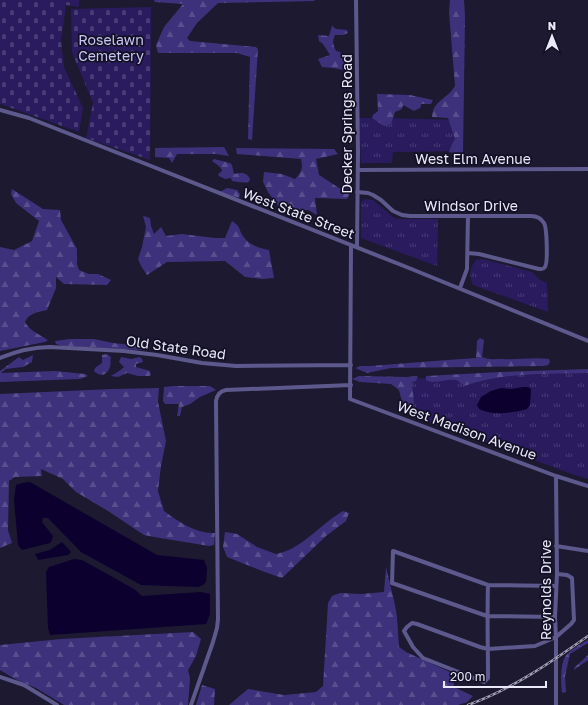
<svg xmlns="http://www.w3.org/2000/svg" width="588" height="705" viewBox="0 0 588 705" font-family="'Golos Text',sans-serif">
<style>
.grass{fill:url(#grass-tufts)}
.forest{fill:url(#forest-firs)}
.cemetery{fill:url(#cemetery-stones)}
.water{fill:#0c002f}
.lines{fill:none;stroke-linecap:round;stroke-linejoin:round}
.minor{stroke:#5d598c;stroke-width:4}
.rail-casing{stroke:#9f9eb1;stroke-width:2.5}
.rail{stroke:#131026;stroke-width:1;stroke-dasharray:3;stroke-linecap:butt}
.labels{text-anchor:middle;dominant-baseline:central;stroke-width:3.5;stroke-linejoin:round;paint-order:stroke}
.park-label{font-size:14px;fill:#c8c6f2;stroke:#131026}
.street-label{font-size:14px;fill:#e9e9f9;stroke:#131026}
</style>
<defs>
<pattern id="grass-tufts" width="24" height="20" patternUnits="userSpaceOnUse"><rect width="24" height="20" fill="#291b5e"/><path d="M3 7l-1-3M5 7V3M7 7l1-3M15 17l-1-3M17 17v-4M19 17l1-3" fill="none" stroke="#483c76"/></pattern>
<pattern id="forest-firs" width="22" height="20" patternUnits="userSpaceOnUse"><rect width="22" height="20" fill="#3e317b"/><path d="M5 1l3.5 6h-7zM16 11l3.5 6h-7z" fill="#5a4f8e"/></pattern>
<pattern id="cemetery-stones" width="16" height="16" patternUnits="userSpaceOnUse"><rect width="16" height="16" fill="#291b5e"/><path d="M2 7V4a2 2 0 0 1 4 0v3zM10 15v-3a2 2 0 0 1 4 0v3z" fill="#483c76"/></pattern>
</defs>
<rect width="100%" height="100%" fill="#1c1931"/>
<path class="grass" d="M 359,118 L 384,118 L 461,120 L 460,151 L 393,152 L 392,163 L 361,163 Z
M 365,199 L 373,200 L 394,218 L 400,219 L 438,219 L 437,266 L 361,238 L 361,202 Z
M 481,259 L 487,260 L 532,272 L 540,280 L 544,282 L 547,283 L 548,312 L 473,285 C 469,276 469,268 476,260 Z
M 551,371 L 588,371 L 588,479 L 572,474 L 408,414 L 409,379 Z"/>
<path class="forest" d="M 154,0 L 315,0 L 314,1 L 218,3 L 197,23 L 187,38 L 190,41 L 256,47 L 258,49 L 252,140 L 248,139 L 250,57 L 237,53 L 158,53 L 156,45 L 164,27 L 183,4 L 155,2 Z
M 450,0 L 464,0 L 465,17 L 463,153 L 458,154 L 449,152 L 452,144 L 455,139 L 448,118 L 432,117 C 433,105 438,103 446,96 C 450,93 452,90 455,86 L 449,12 Z
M 332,26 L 336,29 L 347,30 L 348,33 L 343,35 L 335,35 C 332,42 333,44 336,51 L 340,52 L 343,59 L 350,64 L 349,71 L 333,68 L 322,67 L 318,59 L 330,55 L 323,44 L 319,41 L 318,35 L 329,36 Z
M 377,94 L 410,95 L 433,100 L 431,104 L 421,104 L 420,108 L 414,111 L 403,105 L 402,109 L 395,112 L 391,124 L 384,126 L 372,118 L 373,115 L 378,111 Z
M 224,147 L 229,156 L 216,154 L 177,154 L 172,163 L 169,158 L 155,157 L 155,148 Z
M 236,148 L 334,149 L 338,154 L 316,159 L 319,175 L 339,188 L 352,189 L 347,199 L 315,198 L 317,215 L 308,210 L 291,211 L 279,207 L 268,192 L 263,182 L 264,172 L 282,174 L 295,179 C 302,172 303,168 301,159 L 237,154 Z
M 214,159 L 230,163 L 232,165 L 234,174 C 240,173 246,171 250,179 L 249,182 C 243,183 238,182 232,181 L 231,178 L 225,179 L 219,176 L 218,174 L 221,172 L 222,170 L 219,166 L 212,161 Z
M 227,188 L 237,190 L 240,194 L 239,198 L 220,192 Z
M 12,189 L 43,209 L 60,210 L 61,220 L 77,249 L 77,264 L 79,270 L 89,274 L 98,274 L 111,280 L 107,285 L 64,284 L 56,277 L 56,288 L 47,310 C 38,312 29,313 25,322 C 31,332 39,334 48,340 L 45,342 L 0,351 L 0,247 L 14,250 L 32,241 L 39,221 L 16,203 L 11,194 Z
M 143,216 L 150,218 L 151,226 L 154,234 L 161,227 L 166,236 L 182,234 L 215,238 L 225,238 L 232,221 C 241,227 238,228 243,236 C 249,245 259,248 269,250 L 274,278 L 262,279 L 245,277 L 225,261 L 167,262 L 147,275 L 141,266 L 138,259 L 142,247 L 146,227 Z
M 480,338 L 484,340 L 482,357 C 488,360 494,359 501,359 C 517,360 533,357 549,359 L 550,362 L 548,365 L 544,366 L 391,368 L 367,373 L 355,368 L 361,366 L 370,366 L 434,361 L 476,358 L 477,341 Z
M 70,339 L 94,339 L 113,343 L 141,346 L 143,348 L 141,350 L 63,346 L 56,344 L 55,341 Z
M 107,354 L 111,357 C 110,361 111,364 110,367 C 107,376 100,377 94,371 L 95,368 L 102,363 L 102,355 Z
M 33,355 L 32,362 L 23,367 L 6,369 L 1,373 L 55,371 L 85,374 L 88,376 L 80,379 L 0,382 L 0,371 L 19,357 L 23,360 Z
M 121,357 L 131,359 L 140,357 L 142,359 L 143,362 L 136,364 L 136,367 L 150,371 L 151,375 L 149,376 L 138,376 L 127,373 L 118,377 L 111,376 C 115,373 120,371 124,367 L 119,362 Z
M 588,369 L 588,373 C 547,374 503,372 464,386 C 462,384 459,381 456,380 C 447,378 435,385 426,380 L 426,376 L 500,372 Z
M 359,376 L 407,377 L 418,376 L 416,381 L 412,382 C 412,393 416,401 412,411 L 404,410 L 399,390 L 391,384 L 360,382 L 352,379 Z
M 174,386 L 210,386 L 216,390 L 200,397 L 190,404 L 182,407 L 180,416 L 177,416 L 179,404 L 165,404 L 163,401 L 164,387 Z
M 159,388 L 158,402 L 166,441 L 161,466 L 158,491 L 164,511 C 179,522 196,534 215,533 L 214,545 L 209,546 L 191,543 L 160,538 L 144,535 L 108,511 L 76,492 L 63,479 L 41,469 L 42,476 L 15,477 L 9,481 L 8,530 L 12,543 L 0,548 L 0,394 L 112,389 Z
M 343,511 L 349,513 L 346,521 L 326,536 L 282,578 C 263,572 245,564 227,557 L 223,547 L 225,532 L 237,534 L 257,547 L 276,554 C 281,553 286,551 291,549 C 310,539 324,522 343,511 Z
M 386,567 L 395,605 L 397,617 L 399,647 L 406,652 L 450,672 L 453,677 L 454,687 L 473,696 L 467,702 L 458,705 L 229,705 L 248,689 L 284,695 L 316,692 L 323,686 L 328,603 L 332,596 L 340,593 L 361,594 L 384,592 Z
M 193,632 L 201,639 L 196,656 L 188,670 L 190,679 L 188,705 L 64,705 L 36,688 L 15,679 L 0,670 L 0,645 L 61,639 Z
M 588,640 L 588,643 L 570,654 L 565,676 L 566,692 L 562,693 C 561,684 560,665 565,657 C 569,650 581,644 588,640 Z
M 588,655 L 588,660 L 574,670 L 574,668 Z
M 202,685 L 215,689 L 214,705 L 196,705 Z"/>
<path class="cemetery" d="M 0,0 L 79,0 L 79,7 L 66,5 L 61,40 L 64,67 L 83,108 L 79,132 L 0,104 Z
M 151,7 L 150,160 L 86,138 L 93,103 L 72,52 L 71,9 Z"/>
<path class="water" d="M 523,387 L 528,387 L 531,389 L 530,405 L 527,409 C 511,413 494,416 479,409 L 477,405 L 481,397 L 491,391 L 501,388 L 511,389 Z
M 30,482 L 157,555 L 204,560 L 207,568 L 206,582 L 203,585 L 198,587 L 141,585 L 81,552 L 48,518 L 43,518 L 42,522 L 53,536 L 52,540 L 50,543 L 22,550 L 18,545 L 14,500 L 16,485 L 22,483 Z
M 62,542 L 71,552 L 68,555 L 38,560 L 35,554 L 50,550 Z
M 74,559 L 82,560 L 134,589 L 142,596 L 201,592 L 210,594 L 210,614 L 206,624 L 50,635 L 48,628 L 46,572 L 49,567 Z"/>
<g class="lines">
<path class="minor" d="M 356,0 L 358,152 L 357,247
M 0,110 L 29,118 L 146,164 L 409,268 L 588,341
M 358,170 L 588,169
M 357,192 L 368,193 L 373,195 L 381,200 L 393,211 L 402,215 L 410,216 L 531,216 C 537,216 541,218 544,223 C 547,228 548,263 545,267 C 543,270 542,269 539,269 L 479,254 L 468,253
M 351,245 L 350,399 L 556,476 L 588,486
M 460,288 L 467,269 L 468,216
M 0,358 C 17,351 32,347 50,347 L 124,351 L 157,355 L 202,363 L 236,366 L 351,365
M 556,546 L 588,551
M 488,585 C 487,616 488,647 488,678 L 484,682 L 423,658 L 413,647 L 404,631 L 407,627 L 412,623 L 417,624 L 480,647 L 488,649 L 535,646 L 556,637 L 571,624 L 574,620 L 572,578 L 567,575 L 557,574
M 555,617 L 487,616 L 392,583 L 393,551 L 488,585 L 556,586
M 0,677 L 24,685 L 57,705
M 191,705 L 213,642 L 217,628 L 218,619 L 216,401 C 217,395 220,391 226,390 L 351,385
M 556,705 L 556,637 L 555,617 L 557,574 L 556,476"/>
<defs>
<path id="rail" d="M 468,705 C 512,689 550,663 588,636"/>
</defs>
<use href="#rail" class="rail-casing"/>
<use href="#rail" class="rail"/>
</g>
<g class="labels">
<g class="park-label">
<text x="111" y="39">Roselawn<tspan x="111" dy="16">Cemetery</tspan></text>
</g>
<g class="street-label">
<text transform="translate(346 124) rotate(-90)">Decker Springs Road</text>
<text x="473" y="158">West Elm Avenue</text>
<text x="471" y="205">Windsor Drive</text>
<text transform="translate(299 213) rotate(21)">West State Street</text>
<text transform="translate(176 347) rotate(8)">Old State Road</text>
<text transform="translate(467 430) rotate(20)">West Madison Avenue</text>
<text transform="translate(545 590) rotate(-90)">Reynolds Drive</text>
</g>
</g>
<g transform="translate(552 36)" stroke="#131026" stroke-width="3" paint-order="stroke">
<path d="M0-3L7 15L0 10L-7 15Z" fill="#e9e9f9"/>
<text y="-6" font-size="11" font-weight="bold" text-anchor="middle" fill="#e9e9f9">N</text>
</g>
<path d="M444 681v6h102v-6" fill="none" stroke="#e9e9f9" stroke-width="2"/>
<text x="450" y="681" font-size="12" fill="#e9e9f9" stroke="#131026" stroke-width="3" paint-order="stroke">200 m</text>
</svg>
